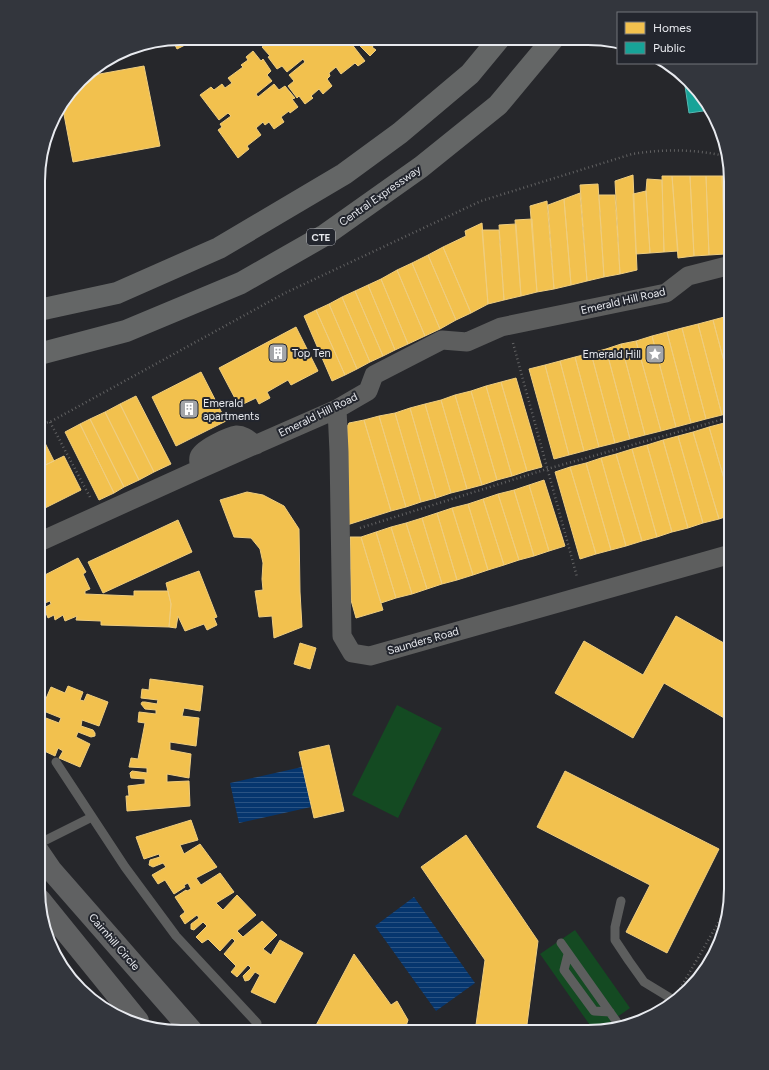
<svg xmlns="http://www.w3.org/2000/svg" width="769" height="1070" viewBox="0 0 769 1070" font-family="Figtree,sans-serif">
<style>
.pitch{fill:#144a22}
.water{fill:url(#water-rules)}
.homes{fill:#f2c14e;stroke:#efcd7e}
.public{fill:#17a398;stroke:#56b8b2}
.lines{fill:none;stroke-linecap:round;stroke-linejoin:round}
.path{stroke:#626263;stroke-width:2.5;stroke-dasharray:1 3;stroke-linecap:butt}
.lane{stroke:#5d5e5e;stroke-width:9}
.street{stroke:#5d5e5e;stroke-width:19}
.secondary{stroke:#606162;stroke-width:22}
.highway{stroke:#646666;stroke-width:22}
.labels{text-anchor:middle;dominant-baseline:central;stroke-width:4;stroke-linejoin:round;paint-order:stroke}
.shield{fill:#23262e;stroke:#adafb5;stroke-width:1}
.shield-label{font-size:10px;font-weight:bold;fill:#e8eaef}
.street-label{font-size:11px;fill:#e8eaef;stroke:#23262e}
.poi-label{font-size:11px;fill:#e8eaef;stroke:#23262e;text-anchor:start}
.rim{fill:none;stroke:#e8eaef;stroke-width:2}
</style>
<defs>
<pattern id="water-rules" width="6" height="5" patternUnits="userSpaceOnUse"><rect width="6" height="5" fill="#06366e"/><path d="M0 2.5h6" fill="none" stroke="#2a5383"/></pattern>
</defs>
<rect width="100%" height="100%" fill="#26272b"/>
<path class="pitch" d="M 397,705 L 442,728 L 398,818 L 352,795 Z
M 575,930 L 630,1008 L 600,1029 L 594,1031 L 540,954 Z"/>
<path class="water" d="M 302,767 L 311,807 L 239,823 L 230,783 Z
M 414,897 L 475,983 L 436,1011 L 375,926 Z"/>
<path class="homes" d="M 181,38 L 199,38 L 177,49 L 172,39 Z
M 278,38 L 280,40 L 283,38 L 330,38 L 331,40 L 333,38 L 347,38 L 365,61 L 358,66 L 355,63 L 341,74 L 336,67 L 329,73 L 330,76 L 327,79 L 332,86 L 323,94 L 319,89 L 311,96 L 313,98 L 305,104 L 299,96 L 297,98 L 288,86 L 294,81 L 289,75 L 305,62 L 303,59 L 287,72 L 282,66 L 277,69 L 268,57 L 270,56 L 262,47 L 270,41 L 272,43 Z
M 353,39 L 381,39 L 372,47 L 376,50 L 370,56 Z
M 253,51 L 261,61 L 263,59 L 271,71 L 267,75 L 272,81 L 256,94 L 258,97 L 274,84 L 279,90 L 285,86 L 295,98 L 292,99 L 298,107 L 290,113 L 289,111 L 281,117 L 284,122 L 274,129 L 269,122 L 265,125 L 263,122 L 256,128 L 261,135 L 247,146 L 249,149 L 238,158 L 218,130 L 222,127 L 220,124 L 231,116 L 228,113 L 219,120 L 200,95 L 211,87 L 214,90 L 222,84 L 225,88 L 232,83 L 228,78 L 243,67 L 241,65 L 248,60 L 246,57 Z
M 144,66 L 160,146 L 73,162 L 62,104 L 83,77 Z
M 633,175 L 637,270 L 620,274 L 615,181 Z
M 662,176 L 672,176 L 678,251 L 664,252 Z
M 672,176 L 690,176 L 694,256 L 678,258 Z
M 690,176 L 706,176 L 709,255 L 694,256 Z
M 706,176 L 722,176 L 725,254 L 709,255 Z
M 722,176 L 730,176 L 731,181 L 731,254 L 725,254 Z
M 647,179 L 662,180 L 664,252 L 650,253 L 646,191 Z
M 598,184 L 604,277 L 587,281 L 580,185 Z
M 646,191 L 650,253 L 636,254 L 633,194 Z
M 580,193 L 587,281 L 571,285 L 564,199 Z
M 599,195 L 615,195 L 620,274 L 604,277 Z
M 564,199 L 571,285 L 554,289 L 548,205 Z
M 547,201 L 554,289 L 537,292 L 530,206 Z
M 532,219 L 537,292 L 521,296 L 515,220 Z
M 482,223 L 488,304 L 471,313 L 443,247 L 466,236 L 465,231 Z
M 516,224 L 521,296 L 504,300 L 499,225 Z
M 482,230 L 499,230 L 504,300 L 488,304 Z
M 443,247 L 471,313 L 456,320 L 428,255 Z
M 428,255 L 456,320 L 440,329 L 412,263 Z
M 412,263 L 440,329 L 425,336 L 397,270 Z
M 397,270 L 425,336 L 408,344 L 381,279 Z
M 381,279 L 408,344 L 395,350 L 368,285 Z
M 368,285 L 395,350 L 383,356 L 355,291 Z
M 355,291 L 383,356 L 370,362 L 342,297 Z
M 342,297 L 370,362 L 357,369 L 329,304 Z
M 329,304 L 357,369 L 345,375 L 316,310 Z
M 316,310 L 345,375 L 332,381 L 304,316 Z
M 728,316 L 731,326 L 731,388 L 713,320 Z
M 713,320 L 731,388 L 731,412 L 722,415 L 698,324 Z
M 698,324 L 722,415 L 706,419 L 682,328 Z
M 296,327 L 318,371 L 291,385 L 288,380 L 267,392 L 270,398 L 259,404 L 256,398 L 239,406 L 219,368 Z
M 682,328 L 706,419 L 691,423 L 667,332 Z
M 667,332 L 691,423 L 676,427 L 652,336 Z
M 652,336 L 676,427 L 661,431 L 636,341 Z
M 636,341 L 661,431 L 645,435 L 621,344 Z
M 621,344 L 645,435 L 630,439 L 606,349 Z
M 606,349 L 630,439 L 615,443 L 591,353 Z
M 591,353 L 615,443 L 599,447 L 575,357 Z
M 575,357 L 599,447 L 584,451 L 560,361 Z
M 560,361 L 584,451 L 569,455 L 545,365 Z
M 545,365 L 569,455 L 554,459 L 529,369 Z
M 201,372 L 226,421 L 176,446 L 152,397 Z
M 516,378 L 542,467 L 527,471 L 501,382 Z
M 501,382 L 527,471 L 512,476 L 486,386 Z
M 486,386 L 512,476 L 497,480 L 471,391 Z
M 471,391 L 497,480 L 482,485 L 455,395 Z
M 455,395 L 482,485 L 467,489 L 441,400 Z
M 136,396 L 171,464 L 154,472 L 120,404 Z
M 441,400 L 467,489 L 451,493 L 425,404 Z
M 120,404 L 154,472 L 139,480 L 105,412 Z
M 425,404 L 451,493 L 436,498 L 410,408 Z
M 410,408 L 436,498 L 421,502 L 395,413 Z
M 105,412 L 139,480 L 124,487 L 90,419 Z
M 395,413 L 421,502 L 406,507 L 379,416 Z
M 379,416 L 406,507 L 391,511 L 364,420 Z
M 90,419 L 124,487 L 114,493 L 80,424 Z
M 364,420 L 391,511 L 347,525 L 347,427 L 349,423 Z
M 731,421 L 731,446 L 724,423 Z
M 724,423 L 731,446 L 731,503 L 709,427 Z
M 80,424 L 114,493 L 99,500 L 65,432 Z
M 709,427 L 731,503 L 731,515 L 719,519 L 693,432 Z
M 693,432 L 719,519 L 703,523 L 678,436 Z
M 678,436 L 703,523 L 688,528 L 663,440 Z
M 42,437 L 54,461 L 39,468 L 39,439 Z
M 663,440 L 688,528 L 672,532 L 647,445 Z
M 647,445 L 672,532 L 657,537 L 632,449 Z
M 632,449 L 657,537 L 642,541 L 616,454 Z
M 616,454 L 642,541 L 626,546 L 601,458 Z
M 64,456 L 81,490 L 39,511 L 39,468 Z
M 601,458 L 626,546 L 611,550 L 586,463 Z
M 586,463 L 611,550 L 596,554 L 570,467 Z
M 570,467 L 596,554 L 580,559 L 555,472 Z
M 544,480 L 565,546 L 549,551 L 529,485 Z
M 529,485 L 549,551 L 534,556 L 514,490 Z
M 514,490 L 534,556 L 519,560 L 498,494 Z
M 247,492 L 263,495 L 284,506 L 299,529 L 300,592 L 302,627 L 274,638 L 272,616 L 259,617 L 255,591 L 263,590 L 262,579 L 263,563 L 260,549 L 251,538 L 234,537 L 220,500 Z
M 498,494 L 519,560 L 504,565 L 483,499 Z
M 483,499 L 504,565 L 488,570 L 468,504 Z
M 468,504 L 488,570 L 473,575 L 452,508 Z
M 452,508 L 473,575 L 457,580 L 437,513 Z
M 437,513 L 457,580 L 442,584 L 422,518 Z
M 422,518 L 442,584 L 427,589 L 406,523 Z
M 178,520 L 192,552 L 103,593 L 88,562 Z
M 406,523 L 427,589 L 412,594 L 391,527 Z
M 391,527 L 412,594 L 396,598 L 376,532 Z
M 376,532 L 396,598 L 381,603 L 361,537 Z
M 350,537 L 361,537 L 383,610 L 356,618 L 351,600 Z
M 78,558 L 86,572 L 83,574 L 90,589 L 85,591 L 85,594 L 134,596 L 134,591 L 168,591 L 171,604 L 169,627 L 101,625 L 101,621 L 76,620 L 77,616 L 65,621 L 63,615 L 55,620 L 54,615 L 48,618 L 44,608 L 51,604 L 50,601 L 42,604 L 40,591 L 44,589 L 39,578 Z
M 199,571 L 217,617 L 214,618 L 217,625 L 207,630 L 204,624 L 185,631 L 178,616 L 176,628 L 169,627 L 171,604 L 166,583 Z
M 676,616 L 731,647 L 731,722 L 664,683 L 633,738 L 555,693 L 584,641 L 643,675 Z
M 300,643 L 316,648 L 310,669 L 294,664 Z
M 150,679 L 203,686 L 200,711 L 184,708 L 182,716 L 199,718 L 196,746 L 170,742 L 170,750 L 191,754 L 189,778 L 167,774 L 167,782 L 189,781 L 190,806 L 127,811 L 126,796 L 129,796 L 128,786 L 145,784 L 145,779 L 131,778 L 130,773 L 132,771 L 147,773 L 147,768 L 129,767 L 131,758 L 138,759 L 145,723 L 138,722 L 139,712 L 156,714 L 156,710 L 145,709 L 141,704 L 142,702 L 145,702 L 157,704 L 158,700 L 141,698 L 142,689 L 149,690 Z
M 68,686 L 83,692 L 80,700 L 84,701 L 87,694 L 108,702 L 99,726 L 82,720 L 81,726 L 93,730 L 95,733 L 95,736 L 91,737 L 78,732 L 76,737 L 90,744 L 80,767 L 59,758 L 63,751 L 58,748 L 55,756 L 40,749 L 44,741 L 38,739 L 38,715 L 59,723 L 61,718 L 41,710 L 51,687 L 65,693 Z
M 329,745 L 344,811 L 314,818 L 299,752 Z
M 565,771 L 719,849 L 667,953 L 626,932 L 650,885 L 537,827 Z
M 191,820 L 198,840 L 180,845 L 184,854 L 200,844 L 217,867 L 196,878 L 201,885 L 220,873 L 234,892 L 216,903 L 223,910 L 237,895 L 256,915 L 237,931 L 243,937 L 262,921 L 277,935 L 263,949 L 271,955 L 280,940 L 303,953 L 275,1003 L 251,992 L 260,975 L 255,972 L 249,980 L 245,981 L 243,976 L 251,968 L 248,965 L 237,977 L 231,972 L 236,966 L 224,954 L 235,941 L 232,938 L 220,951 L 208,939 L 202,943 L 196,937 L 207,926 L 203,922 L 194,930 L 191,929 L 191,924 L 199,918 L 197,915 L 185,924 L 180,916 L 185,912 L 175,897 L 186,890 L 187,891 L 191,889 L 188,883 L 184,885 L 185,887 L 174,894 L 165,880 L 158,884 L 152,875 L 166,867 L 163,863 L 153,867 L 149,865 L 150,860 L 160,857 L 159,854 L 144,859 L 136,837 Z
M 466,835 L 538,941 L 526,1032 L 475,1032 L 485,960 L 421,867 Z
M 354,954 L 391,1005 L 397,1001 L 408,1020 L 406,1026 L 401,1028 L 370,1031 L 313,1031 Z
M 392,1029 L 392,1031 L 370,1031 Z"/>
<path class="public" d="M 684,79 L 710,110 L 689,113 Z"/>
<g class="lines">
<path class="path" d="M 513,343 L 577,577
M 50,422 L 91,499
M 39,424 L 50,422 L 285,293 L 481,201 L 632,154 C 664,149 694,149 725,156
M 360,528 L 547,469 L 731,417
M 680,989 L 728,906"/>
<path class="lane" d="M 56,762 L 125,867 L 176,936 L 257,1023
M 38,844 L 92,817
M 621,901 L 615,927 L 615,940 L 629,961 L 644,982 L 672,999
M 561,943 L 619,1025
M 568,954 L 564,970 L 594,1011 L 610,1012"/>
<path class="street" d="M 337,409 L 339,452 L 342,636 L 352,653 L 370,656 L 731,554
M 200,469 C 199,465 198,461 199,457 C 201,449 229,436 237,435 C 244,435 250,441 256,445
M 39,542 L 200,469 L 337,409 L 368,391 L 374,375 L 442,340 L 467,342 L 501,327 L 666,293 L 688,276 L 727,266 L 731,266"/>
<path class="secondary" d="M 38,851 L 51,870 L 192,1031
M 40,900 L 138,1021"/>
<path class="highway" d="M 39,310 L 117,293 L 219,248 L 344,174 L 400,133 L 470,74 L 499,39
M 39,354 L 126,331 L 241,283 L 325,235 L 421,167 L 498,105 L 553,39"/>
</g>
<defs>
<symbol id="building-square" viewBox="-11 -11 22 22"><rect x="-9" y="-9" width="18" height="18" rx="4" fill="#a4a6aa" stroke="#23262e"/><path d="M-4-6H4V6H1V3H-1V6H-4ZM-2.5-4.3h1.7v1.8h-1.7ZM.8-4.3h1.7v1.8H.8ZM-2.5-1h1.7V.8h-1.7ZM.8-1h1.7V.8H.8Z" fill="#fff"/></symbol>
<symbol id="sight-square" viewBox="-11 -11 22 22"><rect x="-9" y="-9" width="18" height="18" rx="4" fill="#a4a6aa" stroke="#23262e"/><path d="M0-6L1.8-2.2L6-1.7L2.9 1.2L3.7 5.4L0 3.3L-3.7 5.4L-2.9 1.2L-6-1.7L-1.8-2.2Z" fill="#fff"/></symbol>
</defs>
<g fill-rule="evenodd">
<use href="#building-square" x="267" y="342" width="22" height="22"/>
<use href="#sight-square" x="644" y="343" width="22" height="22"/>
<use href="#building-square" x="178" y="398" width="22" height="22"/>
</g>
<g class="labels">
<rect class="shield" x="307" y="229" width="28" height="16" rx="3"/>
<g class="shield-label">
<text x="321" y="237">CTE</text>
</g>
<g class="street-label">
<text transform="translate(380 196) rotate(-35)">Central Expressway</text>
<text transform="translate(623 301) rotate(-13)">Emerald Hill Road</text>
<text transform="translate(318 415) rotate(-26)">Emerald Hill Road</text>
<text transform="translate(423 641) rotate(-16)">Saunders Road</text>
<text transform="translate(114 942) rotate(49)">Cairnhill Circle</text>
</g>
<g class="poi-label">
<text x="292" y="353">Top Ten</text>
<text x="641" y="354" text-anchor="end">Emerald Hill</text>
<text x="203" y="403">Emerald<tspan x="203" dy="13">apartments</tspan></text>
</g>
</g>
<path d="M0 0H769V1070H0ZM181 45H588A136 136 0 0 1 724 181V889A136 136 0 0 1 588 1025H181A136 136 0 0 1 45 889V181A136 136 0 0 1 181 45Z" fill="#33363d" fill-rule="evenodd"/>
<path class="rim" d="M181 45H588A136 136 0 0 1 724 181V889A136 136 0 0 1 588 1025H181A136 136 0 0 1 45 889V181A136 136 0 0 1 181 45Z"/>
<rect x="617" y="12" width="140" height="52" fill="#23262e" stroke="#72747b"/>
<rect x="625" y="22" width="20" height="12" fill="#f2c14e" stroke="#72747b"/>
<text x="653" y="32" font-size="12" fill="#e8eaef">Homes</text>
<rect x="625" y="42" width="20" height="12" fill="#17a398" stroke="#72747b"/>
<text x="653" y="52" font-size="12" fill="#e8eaef">Public</text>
</svg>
